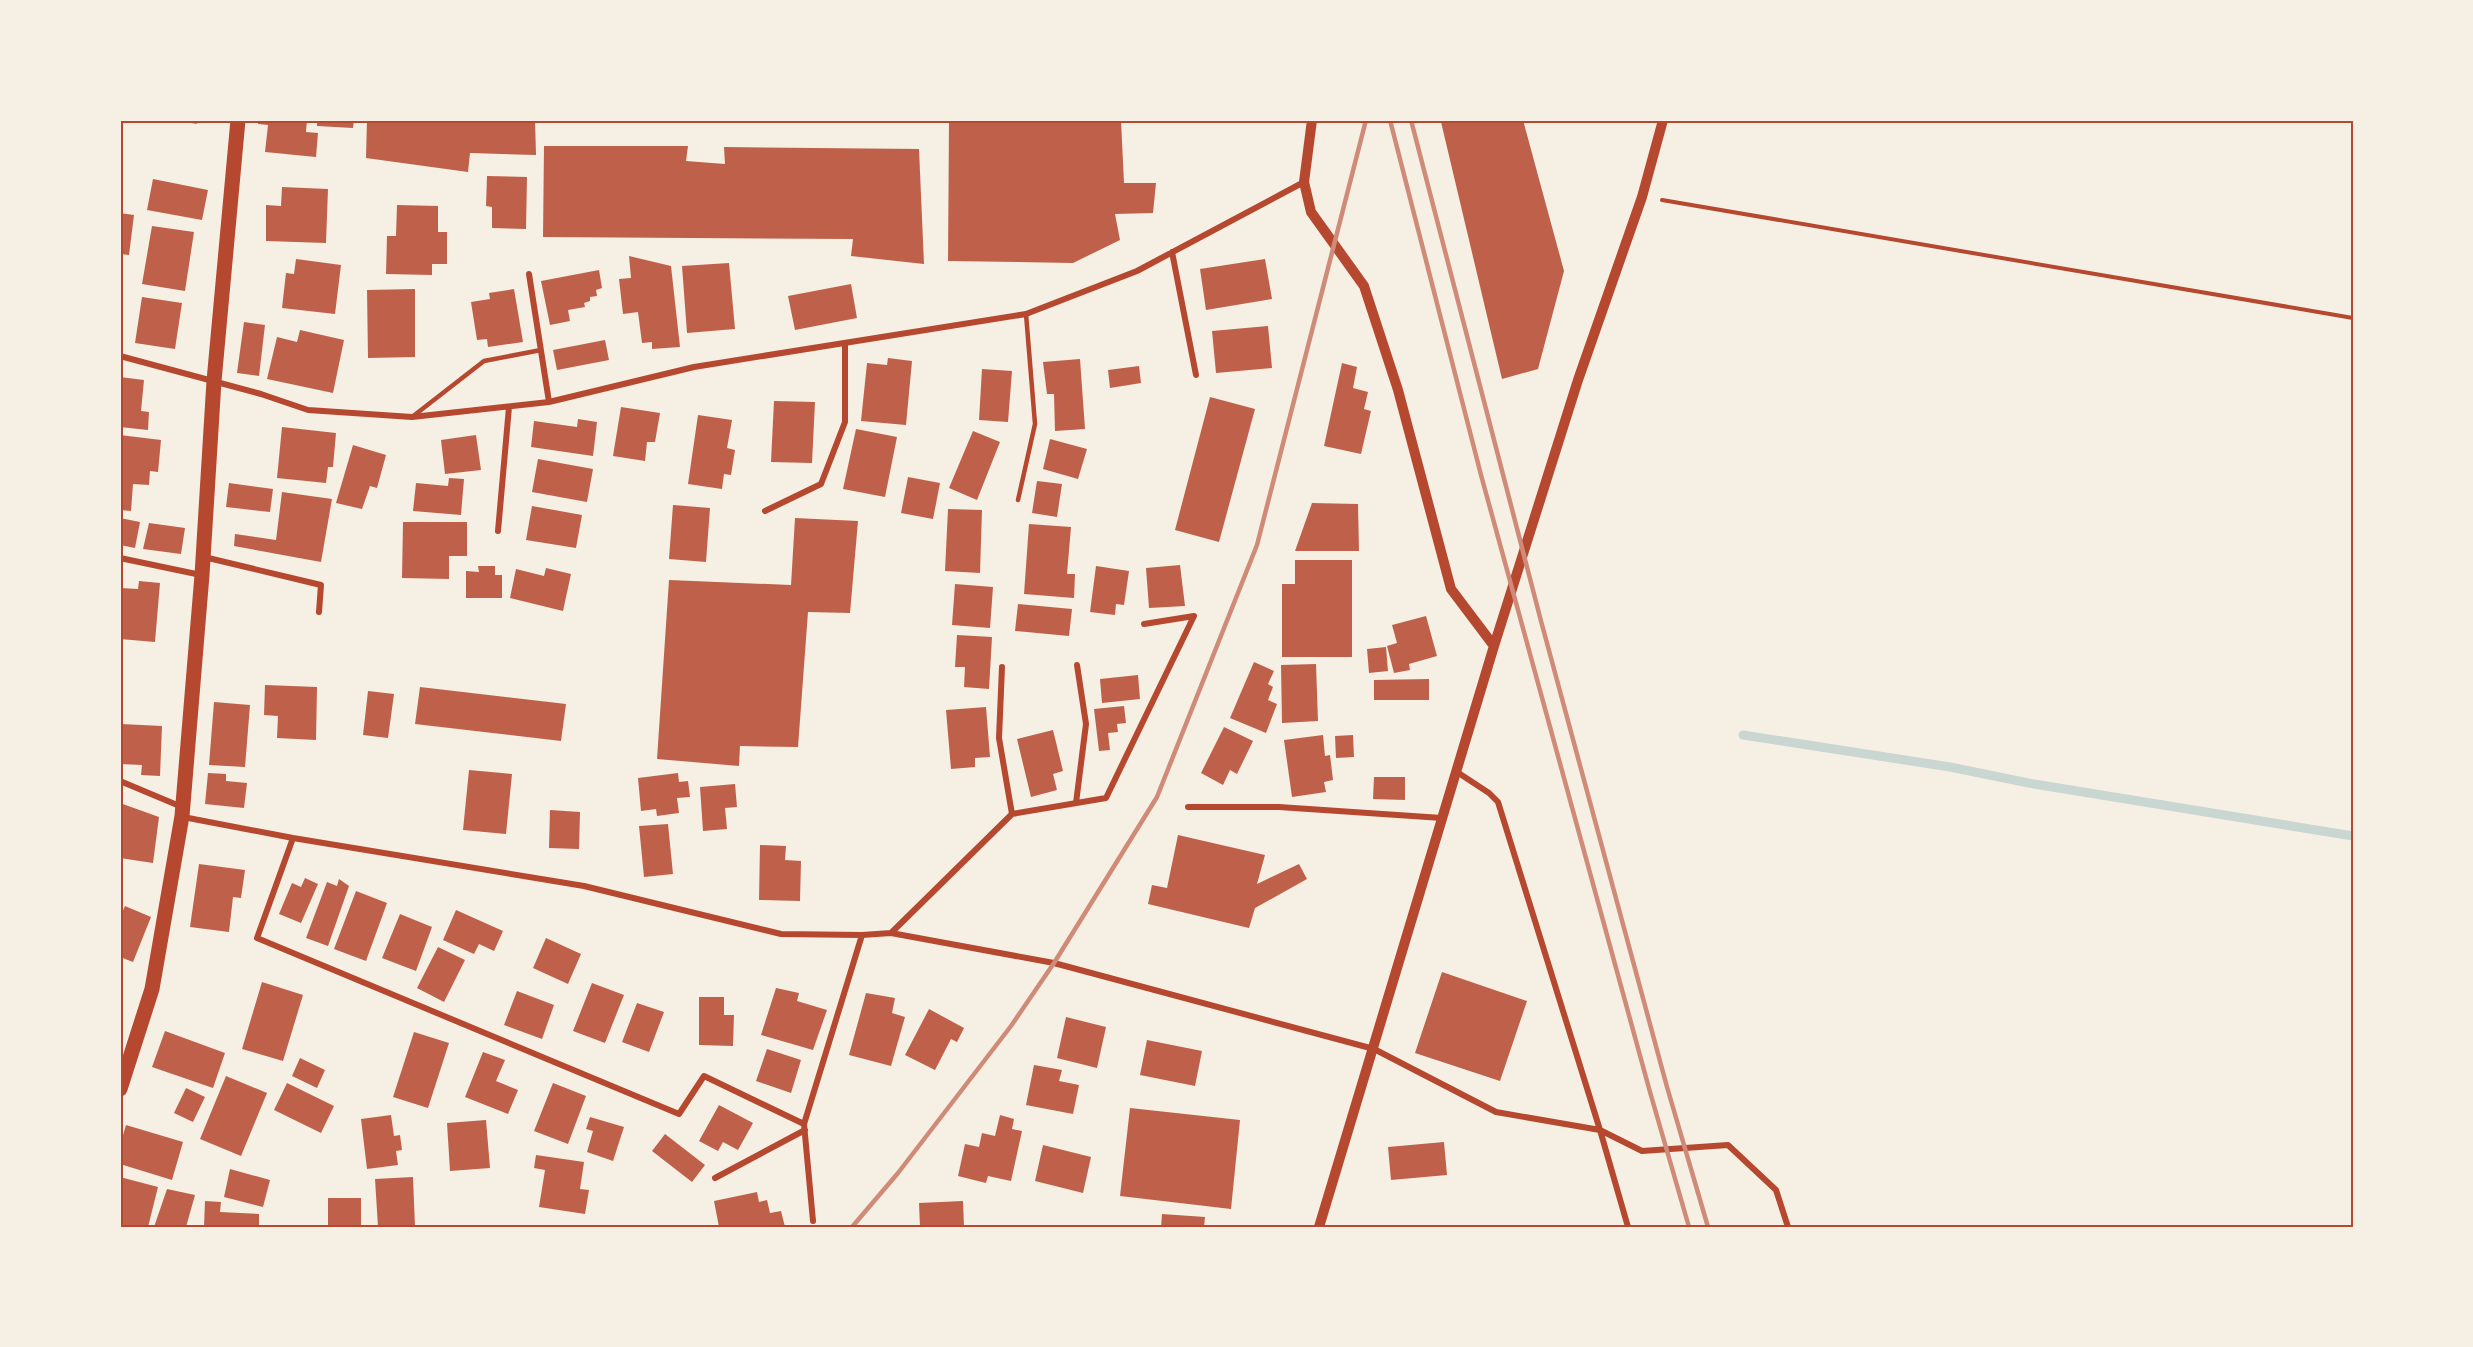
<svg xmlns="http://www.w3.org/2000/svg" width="2473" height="1347" viewBox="0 0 2473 1347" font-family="'Asap Condensed',sans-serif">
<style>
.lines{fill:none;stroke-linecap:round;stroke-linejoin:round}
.stream{stroke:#c9d6d2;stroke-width:9}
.building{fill:#bf614a}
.path{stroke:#b5482f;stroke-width:4}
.service{stroke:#b5482f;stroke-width:4.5}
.minor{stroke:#b5482f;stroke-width:6}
.tertiary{stroke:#b5482f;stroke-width:10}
.primary{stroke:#b5482f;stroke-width:15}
.rail{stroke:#cf8b77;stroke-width:4.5}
.neatline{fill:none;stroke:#b5482f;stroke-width:2}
</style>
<rect width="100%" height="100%" fill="#f6efe4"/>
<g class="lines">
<path class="stream" d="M 1743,735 L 1950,767 L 2034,784 L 2353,836"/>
</g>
<path class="building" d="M 173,120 L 198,120 L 197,124 Z
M 258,120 L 307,120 L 306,132 L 318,133 L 316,157 L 265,152 L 268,125 L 258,124 Z
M 317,120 L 354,120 L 353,128 L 317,126 Z
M 367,120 L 535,120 L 536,155 L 470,153 L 468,172 L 366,158 Z
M 949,120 L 1121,120 L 1124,183 L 1156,183 L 1153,213 L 1115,214 L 1120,240 L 1073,263 L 948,261 Z
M 1449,120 L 1523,120 L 1564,271 L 1538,369 L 1502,379 L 1441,122 Z
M 544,146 L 688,146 L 686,161 L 725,164 L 724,147 L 919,149 L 924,264 L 851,256 L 853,239 L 543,237 Z
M 487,176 L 527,177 L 526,229 L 492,228 L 492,207 L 486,206 Z
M 153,179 L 208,190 L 202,220 L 147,210 Z
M 282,187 L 328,189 L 326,243 L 266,241 L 266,205 L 281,206 Z
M 397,205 L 438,206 L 438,232 L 447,232 L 447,264 L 432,264 L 432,275 L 386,274 L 387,236 L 396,236 Z
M 120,213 L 134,215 L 129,255 L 120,254 Z
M 152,226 L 194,232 L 185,291 L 142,284 Z
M 629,256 L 671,266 L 680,347 L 652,349 L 652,342 L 642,343 L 638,312 L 623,314 L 619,279 L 631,278 Z
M 296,259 L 341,265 L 335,314 L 282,308 L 286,273 L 294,274 Z
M 1265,259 L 1272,299 L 1206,310 L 1200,269 Z
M 729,263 L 735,329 L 687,333 L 682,266 Z
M 599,270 L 602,288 L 596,290 L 597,296 L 590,297 L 590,301 L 584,303 L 585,307 L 568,310 L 570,321 L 550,325 L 541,281 Z
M 851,284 L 857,318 L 795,330 L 788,296 Z
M 415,289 L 415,357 L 368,358 L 367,290 Z
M 514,289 L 523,342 L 488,347 L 487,339 L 477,340 L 471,302 L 490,299 L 489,293 Z
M 142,297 L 182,303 L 175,349 L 135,343 Z
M 244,322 L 265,325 L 259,376 L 237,373 Z
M 1268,326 L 1272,368 L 1216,373 L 1212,331 Z
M 300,330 L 344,340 L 333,393 L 267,379 L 277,337 L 297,342 Z
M 605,340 L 609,360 L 557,370 L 553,350 Z
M 888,358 L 912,361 L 906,425 L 861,421 L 867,363 L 887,365 Z
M 1080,359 L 1085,429 L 1055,431 L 1054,394 L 1047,394 L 1043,362 Z
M 1342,363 L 1357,367 L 1353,388 L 1368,392 L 1364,409 L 1371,411 L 1361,454 L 1324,446 Z
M 1139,366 L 1141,383 L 1110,388 L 1108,370 Z
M 982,369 L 1012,371 L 1008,422 L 979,420 Z
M 120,377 L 144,380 L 141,411 L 149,412 L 148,430 L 120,427 Z
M 1210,397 L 1255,409 L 1219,542 L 1175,530 Z
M 774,401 L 815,402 L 812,463 L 771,462 Z
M 621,407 L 660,413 L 655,442 L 647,442 L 645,461 L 613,456 Z
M 698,415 L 732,420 L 727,448 L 735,450 L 731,475 L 724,474 L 722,489 L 688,484 Z
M 578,419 L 597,422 L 593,456 L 531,447 L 534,421 L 577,427 Z
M 282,427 L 336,433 L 333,467 L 328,467 L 326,483 L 277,478 Z
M 856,429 L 897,437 L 885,497 L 843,489 Z
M 973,431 L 1000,442 L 977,500 L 949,488 Z
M 120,435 L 161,440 L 158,472 L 150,471 L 149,485 L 133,484 L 131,511 L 120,510 Z
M 476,435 L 481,470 L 445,474 L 441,440 Z
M 1050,439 L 1087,449 L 1078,479 L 1043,469 Z
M 353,445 L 386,455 L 377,488 L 370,486 L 362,509 L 336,503 Z
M 538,459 L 593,469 L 587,502 L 532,492 Z
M 908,477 L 940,483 L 933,519 L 901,513 Z
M 449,478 L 464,479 L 461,515 L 413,511 L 416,483 L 448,486 Z
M 1037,481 L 1062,484 L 1057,517 L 1032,513 Z
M 229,483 L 273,489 L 270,512 L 226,507 Z
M 282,492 L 332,499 L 321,562 L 234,546 L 235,534 L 276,540 Z
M 1312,503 L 1358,504 L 1359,551 L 1295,551 Z
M 673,505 L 710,508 L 706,562 L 669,559 Z
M 532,506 L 582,515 L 576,548 L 526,540 Z
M 948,509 L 982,510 L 980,573 L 945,571 Z
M 120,518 L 140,522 L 135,548 L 120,545 Z
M 795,518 L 858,521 L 850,613 L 808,612 L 798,747 L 740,746 L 739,766 L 657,759 L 669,580 L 791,585 Z
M 403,522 L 467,522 L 467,556 L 449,556 L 449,579 L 402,578 Z
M 149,523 L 185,528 L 181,554 L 143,549 Z
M 1029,524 L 1071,527 L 1067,574 L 1075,574 L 1074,598 L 1024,594 Z
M 1295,560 L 1352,560 L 1352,657 L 1282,657 L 1282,584 L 1295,584 Z
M 1180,565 L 1185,606 L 1149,608 L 1146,568 Z
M 478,566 L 495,566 L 495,575 L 502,575 L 502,598 L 466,598 L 466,571 L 479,572 Z
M 1096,566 L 1129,571 L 1124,605 L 1116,604 L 1115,615 L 1090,612 Z
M 546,568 L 571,574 L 563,611 L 510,598 L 516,569 L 544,576 Z
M 139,581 L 160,583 L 155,642 L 120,639 L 121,588 L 138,589 Z
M 955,584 L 993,587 L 990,628 L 952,625 Z
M 1018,604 L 1072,609 L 1069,636 L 1015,631 Z
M 1426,616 L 1437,656 L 1409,664 L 1410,670 L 1394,673 L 1387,646 L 1397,643 L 1392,625 Z
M 957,635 L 992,637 L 989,689 L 964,687 L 965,667 L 955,667 Z
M 1386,647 L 1388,671 L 1369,673 L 1367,649 Z
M 1254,662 L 1274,671 L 1268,684 L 1273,687 L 1268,700 L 1277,704 L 1266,733 L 1230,718 Z
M 1316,664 L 1318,721 L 1282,723 L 1281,665 Z
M 1138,675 L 1140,699 L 1102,703 L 1100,679 Z
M 1429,679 L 1429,700 L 1374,700 L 1374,680 Z
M 265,685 L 317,687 L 316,740 L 277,738 L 278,716 L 264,715 Z
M 420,687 L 566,704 L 561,741 L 415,724 Z
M 368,691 L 394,694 L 388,738 L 363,735 Z
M 214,702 L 250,705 L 245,767 L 209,765 Z
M 1124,706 L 1126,723 L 1117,724 L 1118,732 L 1108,733 L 1110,750 L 1099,751 L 1094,709 Z
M 986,707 L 990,757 L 975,758 L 975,767 L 951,769 L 946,710 Z
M 121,724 L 162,726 L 160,776 L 141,775 L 142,765 L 120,764 Z
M 1224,727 L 1253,741 L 1237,774 L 1230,770 L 1223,785 L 1201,773 Z
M 1053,730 L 1063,771 L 1053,774 L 1057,790 L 1031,797 L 1017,739 Z
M 1323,735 L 1325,756 L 1330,755 L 1333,780 L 1324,782 L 1326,792 L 1292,797 L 1284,740 Z
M 1353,735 L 1354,757 L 1336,758 L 1335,736 Z
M 469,770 L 512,774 L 506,834 L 463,830 Z
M 208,773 L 226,774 L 226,781 L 247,783 L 244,808 L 205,804 Z
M 678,773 L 679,782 L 688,781 L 690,797 L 677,798 L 679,813 L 657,816 L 656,809 L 641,811 L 638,778 Z
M 1374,777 L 1405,777 L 1405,800 L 1373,799 Z
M 735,784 L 737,807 L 725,808 L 727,829 L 703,831 L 700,787 Z
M 120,803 L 159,817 L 153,863 L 120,858 Z
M 550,810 L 580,812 L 579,849 L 549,848 Z
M 668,824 L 673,874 L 644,877 L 639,826 Z
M 1178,835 L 1265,855 L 1257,884 L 1299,864 L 1307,879 L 1255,908 L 1249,928 L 1148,904 L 1152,885 L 1167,888 Z
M 760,845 L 786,846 L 785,860 L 801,861 L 800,901 L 759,900 Z
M 199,864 L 245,870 L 241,898 L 233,897 L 229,932 L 190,927 Z
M 305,878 L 318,884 L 301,923 L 279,914 L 292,883 L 301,887 Z
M 339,879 L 349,886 L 328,946 L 306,938 L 327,882 L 337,886 Z
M 356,891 L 387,903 L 366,961 L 334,949 Z
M 125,906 L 151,917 L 133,962 L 120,957 L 120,917 Z
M 456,910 L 503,931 L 494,951 L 479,944 L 474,954 L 443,940 Z
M 400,914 L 432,927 L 416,971 L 382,958 Z
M 546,938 L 581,954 L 568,984 L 533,968 Z
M 438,947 L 465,960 L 444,1002 L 417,988 Z
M 1442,972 L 1527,1001 L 1500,1081 L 1415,1053 Z
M 262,982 L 303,995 L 283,1061 L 242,1049 Z
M 592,983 L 624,995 L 605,1043 L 573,1031 Z
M 776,988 L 799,993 L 797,1001 L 827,1010 L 813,1050 L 761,1035 Z
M 517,991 L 554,1005 L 542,1039 L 504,1025 Z
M 866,993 L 895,998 L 892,1013 L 905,1017 L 891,1066 L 849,1055 Z
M 699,997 L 724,997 L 724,1015 L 734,1015 L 733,1046 L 699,1045 Z
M 637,1003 L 664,1012 L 649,1052 L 622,1042 Z
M 929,1009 L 964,1028 L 957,1042 L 951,1039 L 935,1070 L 905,1055 Z
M 1066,1017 L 1106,1027 L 1097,1068 L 1057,1058 Z
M 165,1031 L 225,1053 L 213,1088 L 152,1067 Z
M 414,1032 L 449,1043 L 428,1108 L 393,1097 Z
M 1147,1040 L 1202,1051 L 1195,1086 L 1140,1075 Z
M 767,1049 L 801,1060 L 791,1093 L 756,1081 Z
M 483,1052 L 505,1060 L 496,1081 L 518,1090 L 508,1114 L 465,1097 Z
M 300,1058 L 325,1070 L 317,1088 L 292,1076 Z
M 1034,1065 L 1062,1070 L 1059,1081 L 1079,1085 L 1073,1114 L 1026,1105 Z
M 226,1076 L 267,1093 L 241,1156 L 200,1139 Z
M 287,1083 L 334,1106 L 321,1133 L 274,1110 Z
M 553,1083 L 586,1096 L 568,1144 L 534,1131 Z
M 186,1088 L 205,1097 L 193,1122 L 174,1113 Z
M 719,1105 L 753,1123 L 738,1150 L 723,1142 L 718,1151 L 699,1141 Z
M 1130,1108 L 1240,1120 L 1231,1209 L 1120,1196 Z
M 391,1115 L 394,1136 L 400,1135 L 402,1150 L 396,1151 L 398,1165 L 367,1169 L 361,1119 Z
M 1000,1115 L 1014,1119 L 1012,1129 L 1022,1131 L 1011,1181 L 988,1176 L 986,1183 L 958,1176 L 965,1144 L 979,1147 L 982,1133 L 995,1136 Z
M 590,1117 L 624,1127 L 613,1161 L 587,1152 L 593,1131 L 586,1129 Z
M 486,1120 L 490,1168 L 450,1171 L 447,1123 Z
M 126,1125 L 183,1142 L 172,1180 L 120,1164 L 120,1145 Z
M 665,1134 L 705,1165 L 692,1182 L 652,1151 Z
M 1444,1142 L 1447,1175 L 1391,1180 L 1388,1147 Z
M 1043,1145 L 1091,1157 L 1083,1193 L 1035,1181 Z
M 536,1155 L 584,1162 L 580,1189 L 589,1190 L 585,1214 L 539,1207 L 545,1170 L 534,1168 Z
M 230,1169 L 270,1180 L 263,1207 L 224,1197 Z
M 120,1177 L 158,1187 L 148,1227 L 120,1227 Z
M 413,1177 L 415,1227 L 378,1227 L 375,1179 Z
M 167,1189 L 195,1195 L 186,1227 L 154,1227 Z
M 757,1192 L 759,1202 L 767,1200 L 770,1213 L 781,1211 L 785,1227 L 719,1227 L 714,1201 Z
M 328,1198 L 361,1198 L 361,1227 L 328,1227 Z
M 205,1201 L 221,1202 L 220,1212 L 259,1214 L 259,1227 L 204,1227 Z
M 963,1201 L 964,1227 L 920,1227 L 919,1203 Z
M 1162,1214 L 1205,1217 L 1204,1227 L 1161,1227 Z"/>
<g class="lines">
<path class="path" d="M 1662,200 L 2353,318"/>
<path class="service" d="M 412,417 L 484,361 L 541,350
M 1018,500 L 1035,424 L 1026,314"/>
<path class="minor" d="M 1172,252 L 1196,375
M 529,274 L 549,402
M 120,356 L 261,394 L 308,410 L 412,417 L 549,402 L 694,367 L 1026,314 L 1137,271 L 1304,182
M 765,511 L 821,484 L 845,422 L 845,343
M 498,531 L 509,407
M 204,557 L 321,585 L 319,612
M 120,558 L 201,575
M 1002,667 L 999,738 L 1012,814
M 1457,772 L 1489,793 L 1498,802 L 1600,1130 L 1628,1227
M 120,781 L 182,807
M 1076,803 L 1086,724 L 1077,665
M 1188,807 L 1279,807 L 1442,818
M 183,817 L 293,838 L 584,886 L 781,934 L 862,935 L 891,933 L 1054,963 L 1374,1049 L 1496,1112 L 1600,1130 L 1642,1151 L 1728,1145 L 1776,1190 L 1788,1227
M 293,838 L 257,938 L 679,1114 L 704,1076 L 804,1124
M 891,933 L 1012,814 L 1106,798 L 1194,616 L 1144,624
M 715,1178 L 805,1130
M 813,1221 L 804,1124 L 862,935"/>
<path class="tertiary" d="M 1312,120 L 1304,182 L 1311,212 L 1364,286 L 1398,390 L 1451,589 L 1494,646
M 1319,1227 L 1494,646 L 1578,380 L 1642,197 L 1663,120"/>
<path class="primary" d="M 120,1089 L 152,989 L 182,816 L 202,575 L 214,381 L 238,120"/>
<path class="rail" d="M 1390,120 L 1481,475 L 1650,1092 L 1689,1227
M 1411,120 L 1541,621 L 1667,1087 L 1708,1227
M 852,1227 L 898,1173 L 1011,1026 L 1054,963 L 1157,797 L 1257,545 L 1366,120"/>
</g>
<rect width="2473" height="1347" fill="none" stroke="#f6efe4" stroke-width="243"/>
<rect x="122" y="122" width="2230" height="1104" class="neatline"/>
</svg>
